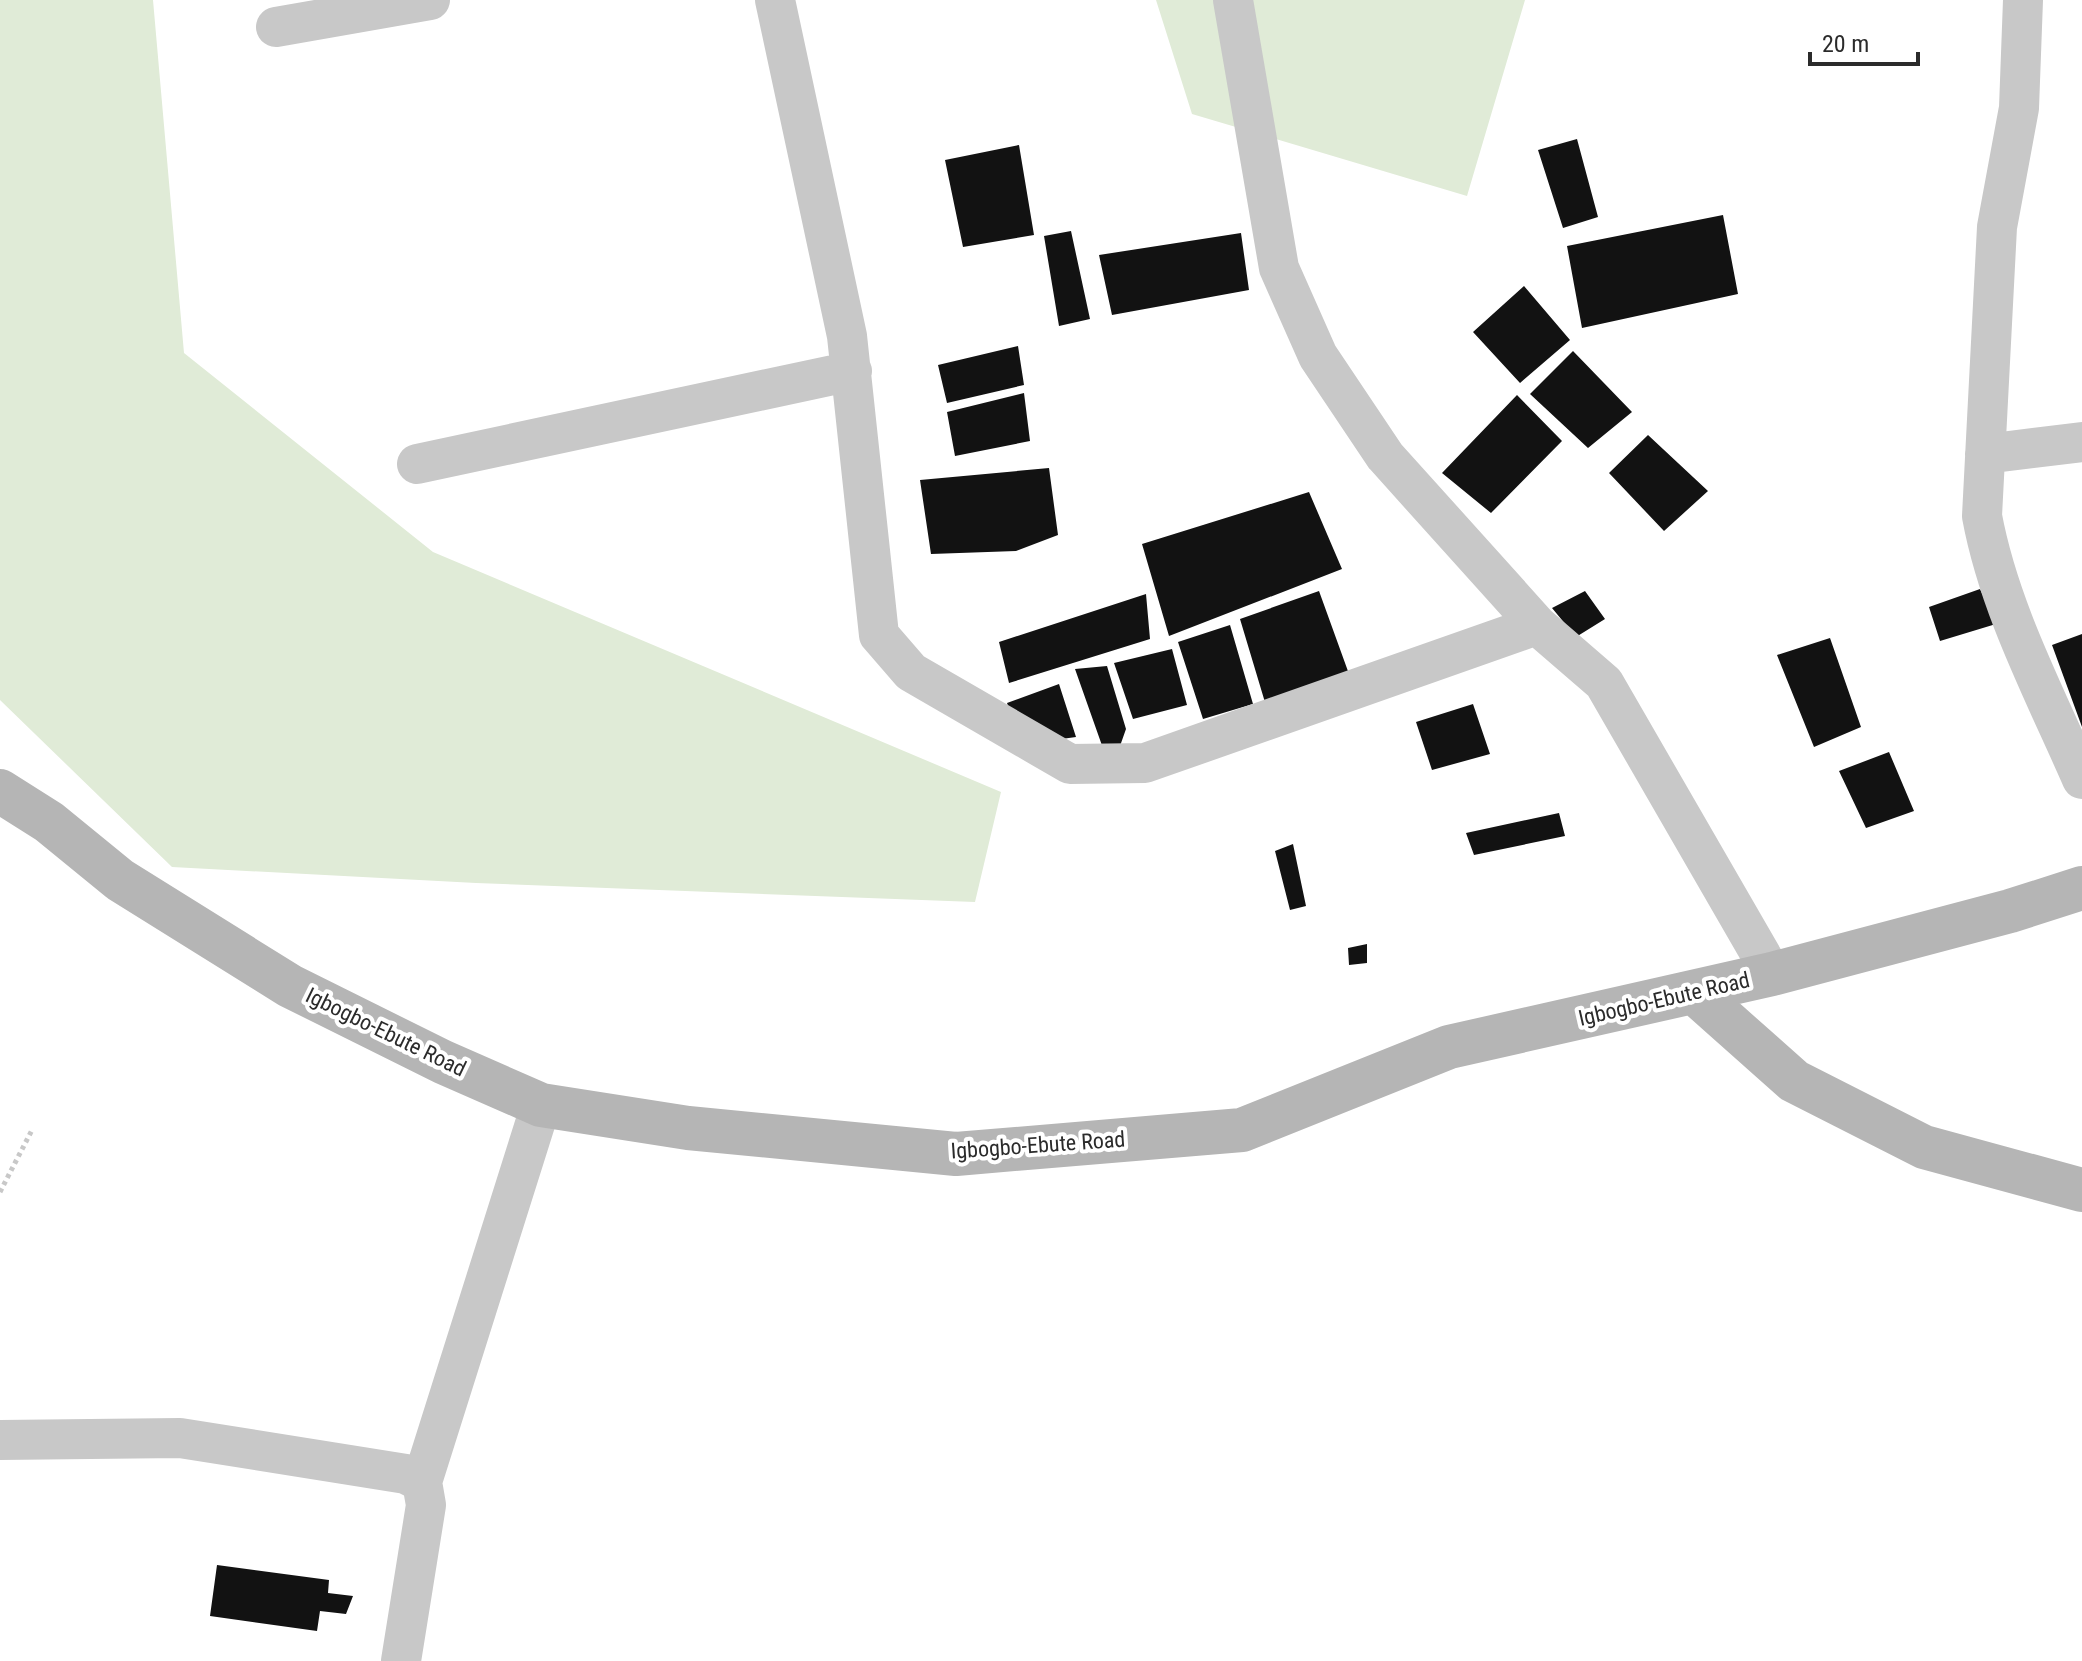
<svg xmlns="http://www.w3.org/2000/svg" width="2082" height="1661" viewBox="0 0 2082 1661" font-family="'Roboto Condensed',sans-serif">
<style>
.green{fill:#e0ebd7}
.building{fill:#121212}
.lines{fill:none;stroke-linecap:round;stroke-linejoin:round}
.path{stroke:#c8c8c8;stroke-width:5;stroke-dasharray:4 4;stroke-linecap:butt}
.street{stroke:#c8c8c8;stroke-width:40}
.secondary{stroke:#b5b5b5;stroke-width:44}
.labels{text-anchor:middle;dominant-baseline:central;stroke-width:8;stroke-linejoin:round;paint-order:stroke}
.street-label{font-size:22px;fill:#2b2b2b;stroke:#fff}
</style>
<rect width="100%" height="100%" fill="#fff"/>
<path class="green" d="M 0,0 L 153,0 L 184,353 L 433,552 L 1001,792 L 975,902 L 476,883 L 172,867 L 0,700 Z
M 1156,0 L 1525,0 L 1467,196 L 1192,114 Z"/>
<path class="building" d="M 1577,139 L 1598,217 L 1563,228 L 1538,150 Z
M 1019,145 L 1034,235 L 963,247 L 945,160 Z
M 1723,215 L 1738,294 L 1582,328 L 1567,246 Z
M 1071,231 L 1090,319 L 1059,326 L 1044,236 Z
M 1241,233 L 1249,290 L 1112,315 L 1099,255 Z
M 1524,286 L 1570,340 L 1520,383 L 1473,332 Z
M 1018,346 L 1024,385 L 947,403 L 938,365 Z
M 1573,351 L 1632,412 L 1588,448 L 1530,394 Z
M 1024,393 L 1030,441 L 955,456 L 947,412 Z
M 1517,395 L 1562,441 L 1491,513 L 1442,473 Z
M 1648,435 L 1708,491 L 1664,531 L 1609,473 Z
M 1049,468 L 1058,535 L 1016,551 L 931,554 L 920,480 Z
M 1309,492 L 1342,569 L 1169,636 L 1142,544 Z
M 1980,589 L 1996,624 L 1940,641 L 1929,607 Z
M 1319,591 L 1349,674 L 1267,709 L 1240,619 Z
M 1585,591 L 1605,619 L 1576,637 L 1552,608 Z
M 1146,594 L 1150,639 L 1009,683 L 999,642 Z
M 1230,625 L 1253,704 L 1203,719 L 1178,642 Z
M 2082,634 L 2082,727 L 2052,645 Z
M 1830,638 L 1861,727 L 1814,747 L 1777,655 Z
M 1172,649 L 1187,705 L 1133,719 L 1114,663 Z
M 1107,666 L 1126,729 L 1120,746 L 1105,754 L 1075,669 Z
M 1059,684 L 1076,737 L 1033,743 L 1014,723 L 1007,703 Z
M 1473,704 L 1490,754 L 1432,770 L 1416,722 Z
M 1889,752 L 1914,811 L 1866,828 L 1839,771 Z
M 1559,813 L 1565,836 L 1474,855 L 1466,833 Z
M 1293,844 L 1306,906 L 1290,910 L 1275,851 Z
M 1367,944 L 1367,963 L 1349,965 L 1348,948 Z
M 217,1565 L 329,1580 L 328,1593 L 353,1596 L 346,1614 L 320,1611 L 317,1631 L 210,1616 Z"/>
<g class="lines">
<path class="path" d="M 0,1192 L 32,1130"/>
<path class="street" d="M 775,0 L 847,336 L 879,635 L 911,672 L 1070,764 L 1145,763 L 1537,625
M 1233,0 L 1279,268 L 1318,356 L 1385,456 L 1537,625 L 1604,683 L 1772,974
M 2023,0 L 2019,108 L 1997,227 L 1982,516 C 1999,608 2045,694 2082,779
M 276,27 L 430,0
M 1985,454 L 2082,442
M 417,464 L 852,371
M 0,1440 L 180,1438 L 406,1474 L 422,1482 L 426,1505 L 401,1661
M 422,1482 L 541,1105"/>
<path class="secondary" d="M 0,791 L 49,822 L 120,880 L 290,986 L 443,1062 L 541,1105 L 688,1128 L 956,1154 L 1242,1130 L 1449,1047 L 1772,974 L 2010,911 L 2082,888
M 1695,993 L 1794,1081 L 1924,1147 L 2082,1190"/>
</g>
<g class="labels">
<g class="street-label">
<text transform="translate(1664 999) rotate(-13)">Igbogbo-Ebute Road</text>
<text transform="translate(386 1032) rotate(26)">Igbogbo-Ebute Road</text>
<text transform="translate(1038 1145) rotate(-4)">Igbogbo-Ebute Road</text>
</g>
</g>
<path d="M1810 52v12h108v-12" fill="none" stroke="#2b2b2b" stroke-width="4"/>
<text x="1822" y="52" font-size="24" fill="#2b2b2b" stroke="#ffffff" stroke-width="6" paint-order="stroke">20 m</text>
</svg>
